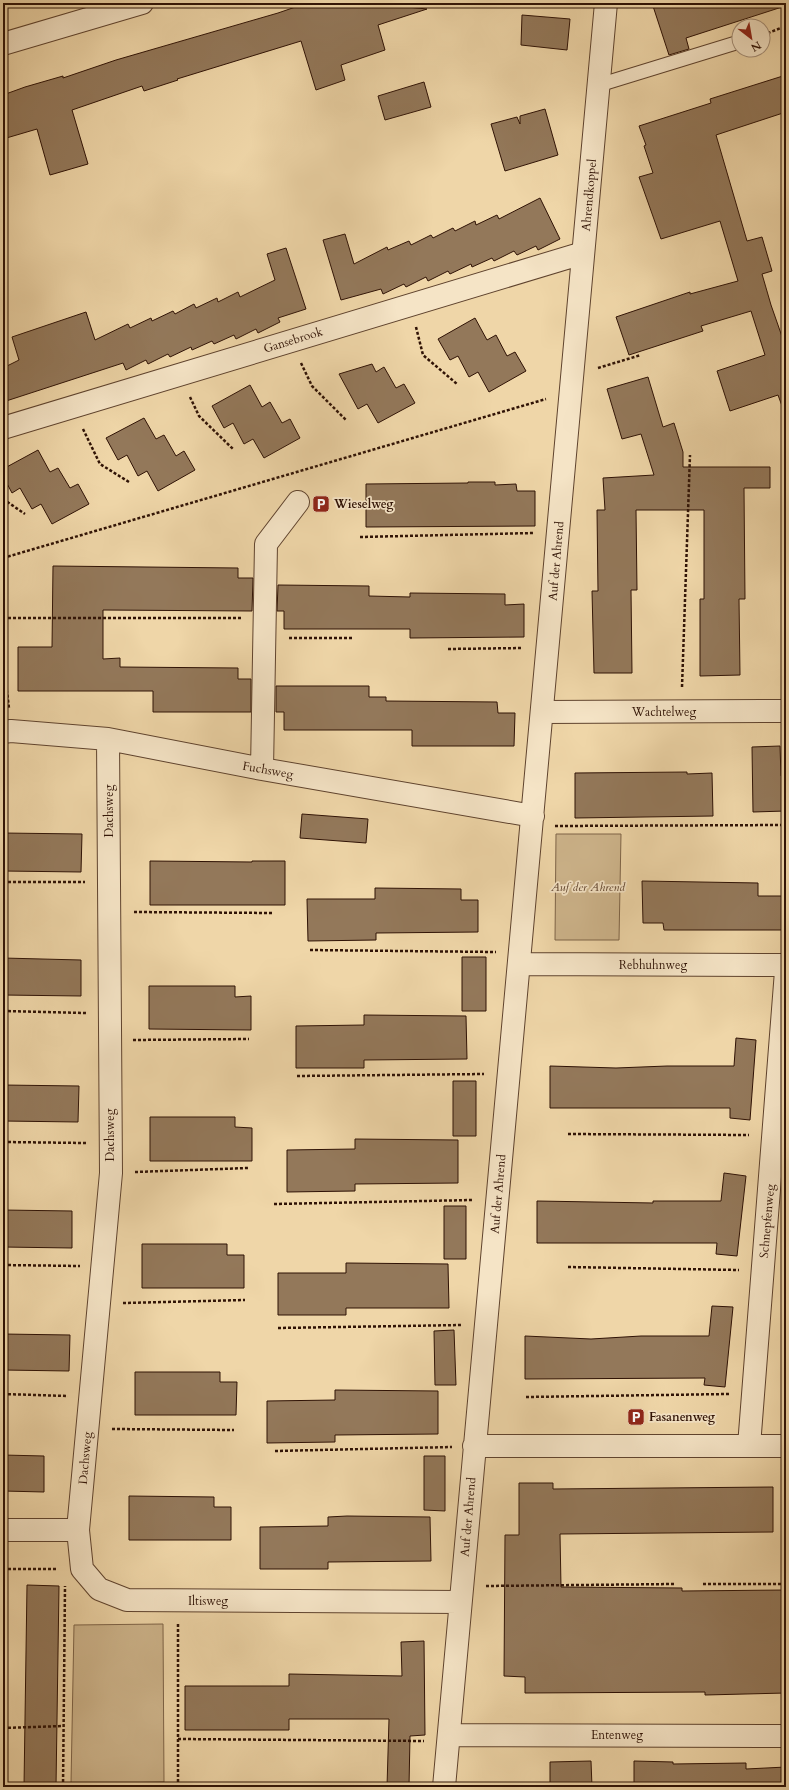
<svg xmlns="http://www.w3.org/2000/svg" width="789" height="1790" viewBox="0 0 789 1790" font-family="Cardo,serif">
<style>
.green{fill:#ceb58c;stroke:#7e6448}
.building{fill:#93785a;stroke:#2f1205}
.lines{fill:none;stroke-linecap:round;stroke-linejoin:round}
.lane-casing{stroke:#5f432e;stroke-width:15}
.street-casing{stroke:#5f432e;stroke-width:24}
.path{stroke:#2f1205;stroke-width:2.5;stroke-dasharray:3 2;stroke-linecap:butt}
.lane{stroke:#f5e4c6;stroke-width:13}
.street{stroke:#f5e4c6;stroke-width:22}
.labels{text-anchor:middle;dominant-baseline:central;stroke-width:3.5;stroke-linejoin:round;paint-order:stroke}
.street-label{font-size:12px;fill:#2f1205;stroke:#f5e4c6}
.poi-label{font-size:12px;font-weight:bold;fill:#2f1205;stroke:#f5e4c6;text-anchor:start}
.park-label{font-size:12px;font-style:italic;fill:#5f432e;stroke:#f5e4c6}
</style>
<rect width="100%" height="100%" fill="#efd6a8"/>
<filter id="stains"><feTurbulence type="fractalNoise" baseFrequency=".005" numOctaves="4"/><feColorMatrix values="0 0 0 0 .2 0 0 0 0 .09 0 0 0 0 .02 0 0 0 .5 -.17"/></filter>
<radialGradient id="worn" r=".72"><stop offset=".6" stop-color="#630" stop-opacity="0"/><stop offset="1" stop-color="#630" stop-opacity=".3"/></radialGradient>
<path class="green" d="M 556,834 L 621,834 L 619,940 L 555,940 Z
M 163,1624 L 164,1782 L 71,1784 L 74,1625 Z"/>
<path class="building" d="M 307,3 L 387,3 L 387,5 L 427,9 L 378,25 L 385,50 L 341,65 L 345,80 L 316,90 L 301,41 L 177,79 L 178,80 L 144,91 L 142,86 L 72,110 L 88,164 L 50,175 L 37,129 L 3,139 L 3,95 L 25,87 L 63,76 L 63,78 L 116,60 L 278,13 Z
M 652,3 L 782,3 L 782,7 L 686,38 L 689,49 L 669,55 Z
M 522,15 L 570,19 L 567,50 L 521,45 Z
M 786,75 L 786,112 L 716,135 L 747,241 L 762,237 L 772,271 L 762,274 L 771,305 L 786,348 L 786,405 L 782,406 L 778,395 L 730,411 L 717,371 L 765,355 L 751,311 L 701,326 L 703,331 L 629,355 L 616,317 L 690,292 L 690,294 L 738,281 L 720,221 L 661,239 L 639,177 L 653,173 L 644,146 L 646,145 L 639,126 L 711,103 L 710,99 Z
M 424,82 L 431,107 L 385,120 L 378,96 Z
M 545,109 L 558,155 L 505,171 L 491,124 L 517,117 L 520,124 L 520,116 Z
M 540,198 L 560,239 L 538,250 L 536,246 L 517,255 L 514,251 L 494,261 L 492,258 L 472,267 L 471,264 L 450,274 L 448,271 L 428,281 L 426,277 L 406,287 L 404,284 L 383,294 L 381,289 L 341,300 L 323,240 L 345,234 L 354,264 L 387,247 L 388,250 L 409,241 L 411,245 L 431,235 L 433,238 L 453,228 L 455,231 L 475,221 L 476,225 L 497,215 L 499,219 Z
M 286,248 L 306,309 L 278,318 L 280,322 L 258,333 L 256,329 L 236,339 L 234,335 L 214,344 L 212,341 L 192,350 L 191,347 L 170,357 L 168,354 L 148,364 L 146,360 L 126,370 L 123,363 L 3,402 L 3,368 L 19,360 L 12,337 L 86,312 L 95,340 L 128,324 L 130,328 L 151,318 L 152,321 L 173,311 L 175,314 L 194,304 L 196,308 L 217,298 L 218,302 L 238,292 L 240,297 L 275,280 L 267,254 Z
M 475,318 L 487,340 L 496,335 L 507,356 L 515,352 L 526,371 L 489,392 L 478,372 L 469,377 L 458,356 L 450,360 L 438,339 Z
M 372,364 L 376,372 L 384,367 L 396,388 L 404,384 L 415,403 L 378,423 L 367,404 L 358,409 L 339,374 Z
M 648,377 L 663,427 L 674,423 L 683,452 L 683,467 L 770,467 L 770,488 L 744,488 L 745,599 L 739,599 L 740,675 L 700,676 L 700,599 L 704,599 L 704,510 L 636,510 L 637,590 L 631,590 L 632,673 L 594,673 L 592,591 L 598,591 L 597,510 L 605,510 L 603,478 L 654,475 L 641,434 L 622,439 L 607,389 Z
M 250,385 L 262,407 L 270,402 L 282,423 L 290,419 L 300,438 L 264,458 L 253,439 L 244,444 L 233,423 L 224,428 L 212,406 Z
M 144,418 L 156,439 L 164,435 L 176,456 L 184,451 L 195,470 L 158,491 L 147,471 L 138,476 L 127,455 L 118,460 L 106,438 Z
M 38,450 L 50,472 L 58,468 L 70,488 L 78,484 L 89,504 L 52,524 L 41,504 L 32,509 L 20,488 L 12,493 L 3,476 L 3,469 Z
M 468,482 L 495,482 L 495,485 L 516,484 L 517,491 L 535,491 L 535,526 L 366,527 L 366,484 L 468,483 Z
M 53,566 L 238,568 L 238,578 L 253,578 L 252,611 L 103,610 L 103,659 L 120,658 L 120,667 L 238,668 L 238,679 L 251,679 L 251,712 L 153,712 L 153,691 L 18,691 L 18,647 L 52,647 Z
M 278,585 L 369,586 L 369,596 L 410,597 L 410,593 L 505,594 L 505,605 L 524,604 L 524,637 L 410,638 L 410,629 L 284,629 L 284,611 L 277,611 Z
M 276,686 L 369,686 L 369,697 L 386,697 L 386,701 L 497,702 L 498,713 L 515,713 L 514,746 L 412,746 L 412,730 L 284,730 L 284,712 L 276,712 Z
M 780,746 L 781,776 L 786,776 L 786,811 L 753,812 L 752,747 Z
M 687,772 L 687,774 L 712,773 L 713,816 L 575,818 L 575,773 Z
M 302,814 L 368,819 L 366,843 L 300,838 Z
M 3,833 L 82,834 L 81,872 L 3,871 Z
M 150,861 L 252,862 L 252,861 L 285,861 L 285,905 L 150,905 Z
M 642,881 L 758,883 L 758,896 L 786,896 L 786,930 L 664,930 L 663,923 L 643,923 Z
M 375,888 L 461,889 L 461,900 L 478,900 L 478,932 L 376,933 L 376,940 L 308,941 L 307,899 L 375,899 Z
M 462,957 L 486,957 L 486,1011 L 462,1011 Z
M 3,958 L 81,960 L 81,996 L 3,995 Z
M 149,986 L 235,986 L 235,997 L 251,996 L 251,1030 L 149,1029 Z
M 364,1015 L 466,1016 L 467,1059 L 364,1060 L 364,1068 L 296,1068 L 296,1026 L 364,1025 Z
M 736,1038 L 756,1040 L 750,1120 L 730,1118 L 730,1108 L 550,1108 L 550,1066 L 616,1068 L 667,1066 L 734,1066 Z
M 453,1081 L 476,1081 L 476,1136 L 453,1136 Z
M 3,1085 L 79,1086 L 78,1122 L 3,1121 Z
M 150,1117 L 235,1117 L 235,1127 L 252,1128 L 252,1161 L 150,1161 Z
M 355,1139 L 458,1140 L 458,1183 L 355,1184 L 355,1191 L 287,1192 L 287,1150 L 355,1149 Z
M 724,1173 L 746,1176 L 737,1256 L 716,1254 L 717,1243 L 537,1243 L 537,1201 L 653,1203 L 653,1201 L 721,1201 Z
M 444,1206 L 466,1206 L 466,1259 L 444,1259 Z
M 3,1210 L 72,1211 L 72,1248 L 3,1247 Z
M 142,1244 L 227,1244 L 227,1255 L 244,1255 L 244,1288 L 142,1288 Z
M 346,1263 L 448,1264 L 449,1308 L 346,1308 L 346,1315 L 278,1315 L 278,1273 L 346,1273 Z
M 712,1306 L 733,1307 L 725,1387 L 704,1385 L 705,1378 L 525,1379 L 525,1336 L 591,1339 L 641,1336 L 709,1336 Z
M 454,1330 L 456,1385 L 435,1385 L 434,1331 Z
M 3,1334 L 70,1335 L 69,1371 L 3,1370 Z
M 135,1372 L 220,1372 L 220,1382 L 237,1382 L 236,1415 L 135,1415 Z
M 335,1390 L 438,1391 L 438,1434 L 335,1435 L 335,1442 L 267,1443 L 267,1401 L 335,1400 Z
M 3,1455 L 44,1456 L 44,1492 L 3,1491 Z
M 424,1456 L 445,1456 L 445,1511 L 424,1510 Z
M 519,1483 L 553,1483 L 553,1489 L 773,1487 L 773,1532 L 560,1534 L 561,1587 L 682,1588 L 682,1591 L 786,1590 L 786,1693 L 705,1695 L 705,1692 L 525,1693 L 525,1677 L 504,1676 L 505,1535 L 519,1535 Z
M 129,1496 L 214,1497 L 214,1507 L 231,1507 L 231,1540 L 129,1540 Z
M 347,1516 L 430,1517 L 431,1561 L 328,1562 L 328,1569 L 260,1569 L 260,1527 L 328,1526 L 328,1517 Z
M 27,1585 L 59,1586 L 56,1787 L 24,1787 Z
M 424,1641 L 425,1735 L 410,1736 L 409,1787 L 387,1787 L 389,1719 L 289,1719 L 289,1730 L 185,1730 L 185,1686 L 289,1686 L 289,1674 L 402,1676 L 401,1642 Z
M 591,1761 L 592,1787 L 550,1787 L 550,1762 Z
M 634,1761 L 673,1762 L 673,1764 L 746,1763 L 746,1769 L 786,1767 L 786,1787 L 634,1787 Z"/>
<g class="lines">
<defs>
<path id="lane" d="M 599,85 L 739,42"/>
<path id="street" d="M 3,44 L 142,3
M 3,428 L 583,253
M 542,712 L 786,711
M 3,732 L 11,731 L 108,739 L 262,769 L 533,816
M 262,769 L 266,544 L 298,502
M 519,964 L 786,965
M 474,1446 L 786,1446
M 749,1446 L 786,971
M 3,1530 L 78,1530 L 82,1569 L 99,1589 L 127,1600 L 460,1602
M 78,1530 L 111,1173 L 108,739
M 449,1735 L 786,1736
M 444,1787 L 606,3"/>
</defs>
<use href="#lane" class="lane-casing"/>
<use href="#street" class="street-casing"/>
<path class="path" d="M 763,35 L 786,26
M 416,327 L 423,355 L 457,384
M 301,363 L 312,386 L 346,420
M 598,368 L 641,355
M 190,397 L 199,416 L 233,449
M 83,429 L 100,464 L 129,482
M 3,499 L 25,514
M 360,537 L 534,533
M 3,558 L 546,399
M 3,618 L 242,618
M 289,638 L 354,638
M 448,649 L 523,648
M 3,660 L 9,708
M 682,687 L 690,455
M 555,826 L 786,825
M 3,882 L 85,882
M 134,912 L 272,913
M 310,950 L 496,952
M 3,1011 L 86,1013
M 133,1040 L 249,1039
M 297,1076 L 484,1074
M 568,1134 L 749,1135
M 3,1142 L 86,1143
M 135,1172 L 248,1168
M 274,1204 L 473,1200
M 3,1265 L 80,1266
M 568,1267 L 739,1270
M 123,1303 L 245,1300
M 278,1328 L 463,1325
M 3,1394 L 68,1396
M 526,1397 L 729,1394
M 112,1429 L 234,1430
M 275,1451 L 452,1447
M 3,1569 L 58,1569
M 703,1584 L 786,1584
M 486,1586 L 675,1584
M 178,1624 L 178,1787
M 3,1728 L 63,1726
M 178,1739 L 424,1741
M 63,1787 L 65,1586"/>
<use href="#lane" class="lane"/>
<use href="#street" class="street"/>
</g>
<defs>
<symbol id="parking-square" viewBox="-11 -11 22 22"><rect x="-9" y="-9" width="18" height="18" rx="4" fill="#8f2418" stroke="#f5e4c6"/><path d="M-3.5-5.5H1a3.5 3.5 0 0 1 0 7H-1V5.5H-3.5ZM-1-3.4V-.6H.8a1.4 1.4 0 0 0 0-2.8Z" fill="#fff"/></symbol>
</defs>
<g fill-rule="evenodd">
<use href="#parking-square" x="311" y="494" width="20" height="20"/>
<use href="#parking-square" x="626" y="1407" width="20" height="20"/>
</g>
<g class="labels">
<g class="street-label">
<text transform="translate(589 195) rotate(-85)">Ahrendkoppel</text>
<text transform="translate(293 340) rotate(-17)">Gansebrook</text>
<text transform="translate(556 561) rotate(-85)">Auf der Ahrend</text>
<text x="664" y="712">Wachtelweg</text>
<text transform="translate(268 770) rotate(10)">Fuchsweg</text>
<text transform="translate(109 811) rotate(-90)">Dachsweg</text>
<text x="653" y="965">Rebhuhnweg</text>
<text transform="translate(110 1135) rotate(-90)">Dachsweg</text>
<text transform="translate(498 1194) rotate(-85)">Auf der Ahrend</text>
<text transform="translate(767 1221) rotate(-85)">Schnepfenweg</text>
<text transform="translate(85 1458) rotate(-85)">Dachsweg</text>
<text transform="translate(468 1517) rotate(-85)">Auf der Ahrend</text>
<text x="208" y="1601">Iltisweg</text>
<text x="617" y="1735">Entenweg</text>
</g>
<g class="poi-label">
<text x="334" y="504">Wieselweg</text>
<text x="649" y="1417">Fasanenweg</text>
</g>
<g class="park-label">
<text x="588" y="887">Auf der Ahrend</text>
</g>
</g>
<rect width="789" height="1790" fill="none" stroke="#efd6a8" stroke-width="16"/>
<rect x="4" y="4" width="781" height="1782" fill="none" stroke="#2f1205" stroke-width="2"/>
<rect x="8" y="8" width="773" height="1774" fill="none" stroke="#2f1205"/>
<g transform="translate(751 38) rotate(149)"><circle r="19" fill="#f5e4c6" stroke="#a69079"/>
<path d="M0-3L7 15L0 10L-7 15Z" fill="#8f2418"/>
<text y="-6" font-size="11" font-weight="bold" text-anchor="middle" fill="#2f1205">N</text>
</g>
<rect width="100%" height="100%" filter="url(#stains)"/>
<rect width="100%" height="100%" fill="url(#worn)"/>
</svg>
